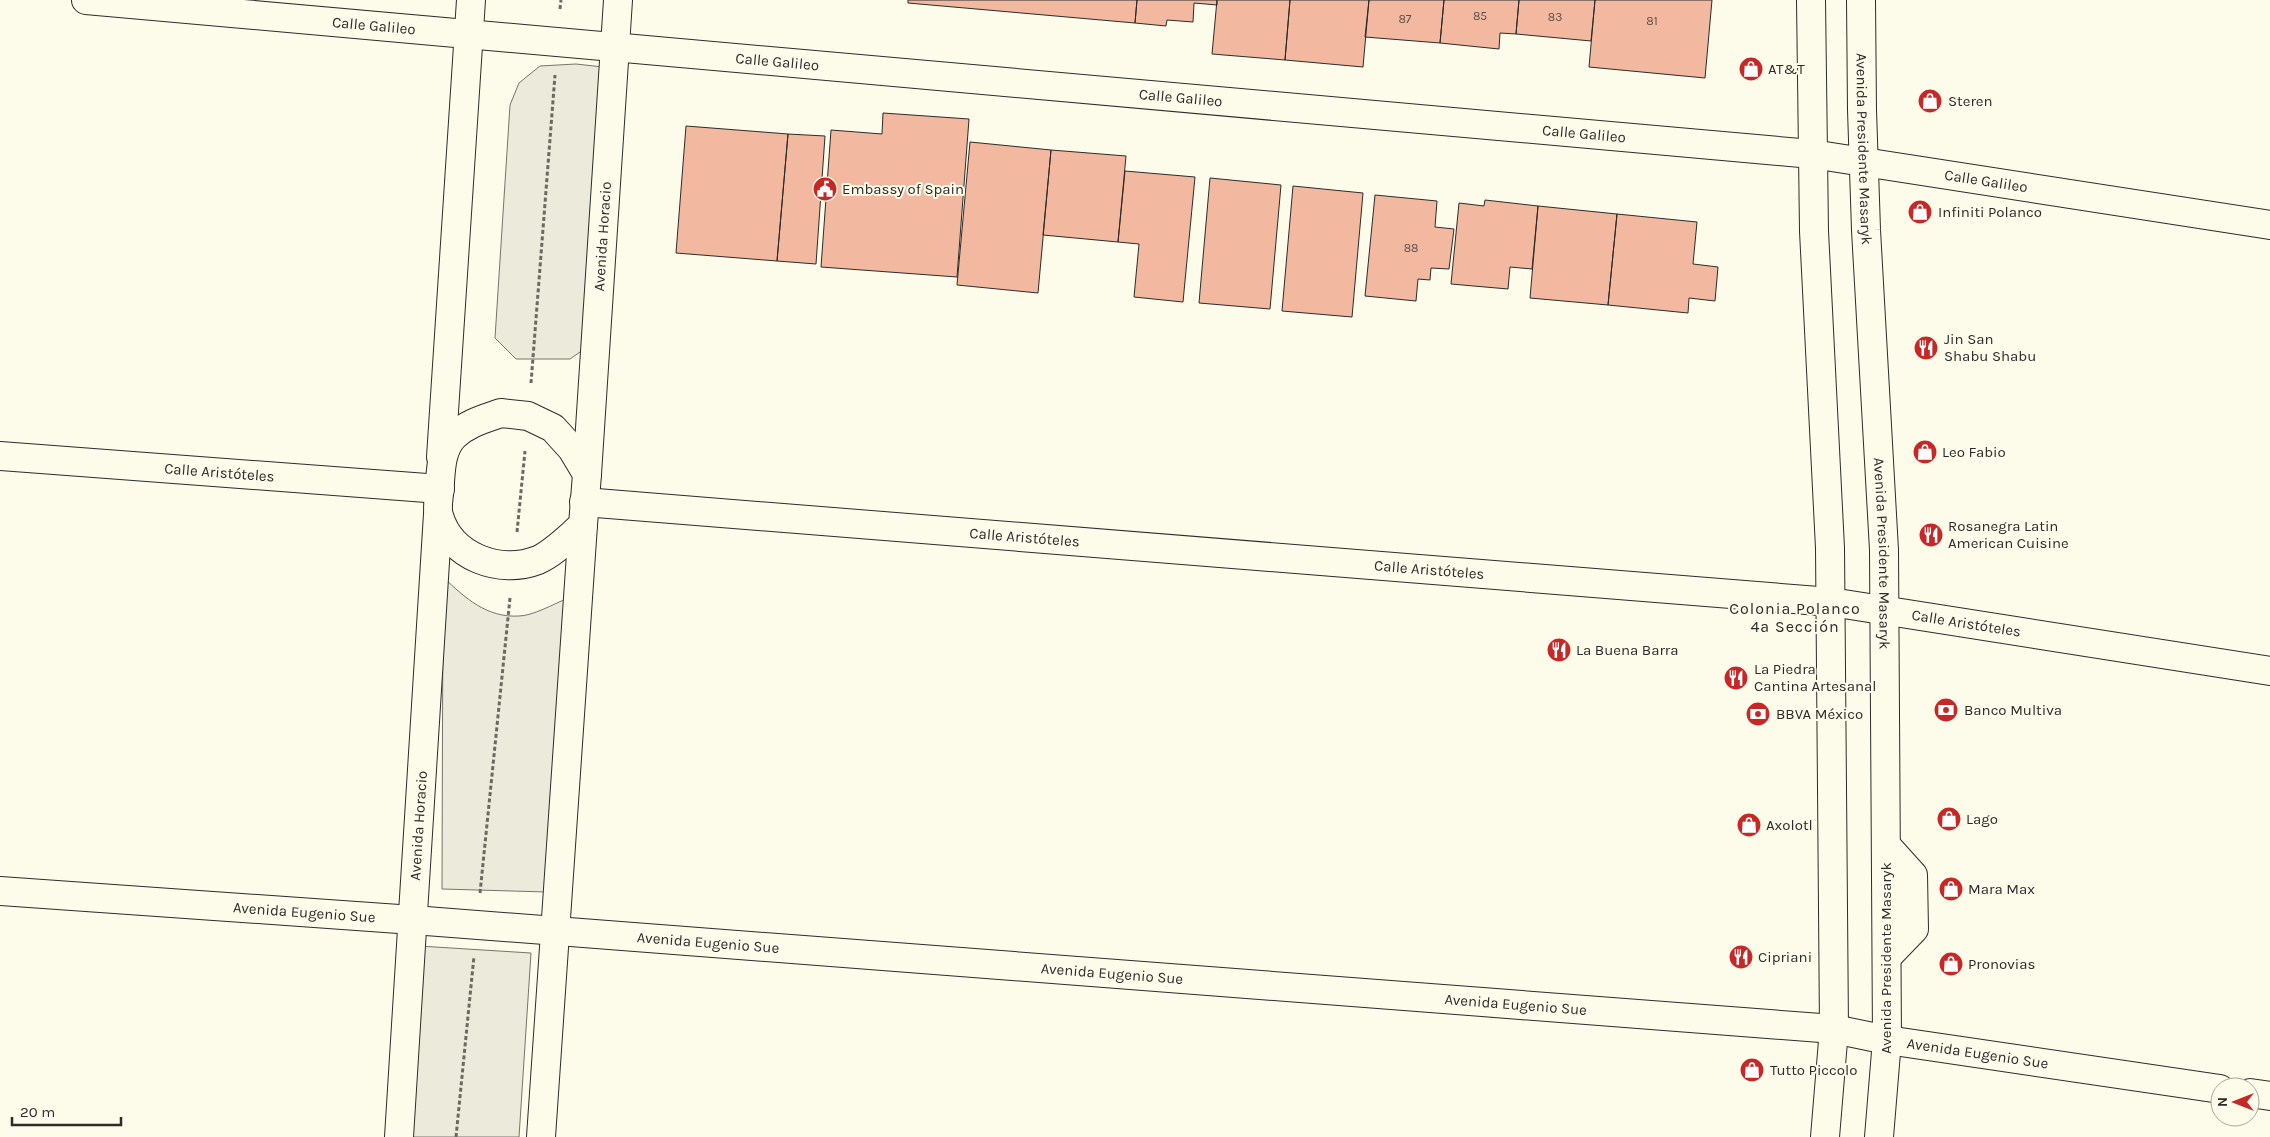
<svg xmlns="http://www.w3.org/2000/svg" width="2270" height="1137" viewBox="0 0 2270 1137" font-family="Karla,sans-serif">
<style>
.green{fill:#ecebdb;stroke:#74746e}
.building{fill:#f2b8a0;stroke:#2b2b2b}
.lines{fill:none;stroke-linecap:round;stroke-linejoin:round}
.minor-casing{stroke:#2b2b2b;stroke-width:30}
.path{stroke:#6a6964;stroke-width:3;stroke-dasharray:4 2.5;stroke-linecap:butt}
.minor{stroke:#fdfbea;stroke-width:28}
.labels{text-anchor:middle;dominant-baseline:central;stroke-width:4;stroke-linejoin:round;paint-order:stroke}
.number-label{font-size:12px;fill:#5d4e48}
.street-label{font-size:15px;fill:#2b2b2b;stroke:#fdfbea}
.poi-label{font-size:15px;fill:#2b2b2b;stroke:#fdfbea;text-anchor:start}
.neighbourhood-label{font-size:16px;letter-spacing:1px;fill:#2b2b2b;stroke:#fdfbea}
</style>
<rect width="100%" height="100%" fill="#fdfbea"/>
<path class="green" d="M 576,64 L 603,67 L 593,343 L 570,359 L 516,359 L 495,338 L 510,105 L 519,83 L 540,66 Z
M 443,577 C 465,598 487,618 519,616 C 532,616 554,604 566,599 L 547,892 L 442,889 Z
M 419,946 L 531,953 L 519,1137 L 407,1137 Z"/>
<path class="building" d="M 908,0 L 1137,0 L 1135,23 L 908,3 Z
M 1137,0 L 1217,0 L 1217,5 L 1194,3 L 1193,22 L 1167,20 L 1166,26 L 1135,23 Z
M 1217,0 L 1290,0 L 1285,60 L 1212,54 Z
M 1290,0 L 1369,0 L 1363,67 L 1285,60 Z
M 1369,0 L 1444,0 L 1440,43 L 1365,37 Z
M 1444,0 L 1519,0 L 1516,34 L 1500,33 L 1499,49 L 1440,43 Z
M 1519,0 L 1595,0 L 1591,41 L 1516,34 Z
M 1595,0 L 1712,0 L 1705,78 L 1589,67 Z
M 883,113 L 969,119 L 957,277 L 821,267 L 831,130 L 882,134 Z
M 686,126 L 788,134 L 777,261 L 676,253 Z
M 788,134 L 825,136 L 816,264 L 777,261 Z
M 970,142 L 1051,150 L 1038,293 L 957,285 Z
M 1051,150 L 1126,156 L 1118,242 L 1043,235 Z
M 1125,171 L 1195,177 L 1183,302 L 1134,297 L 1139,244 L 1118,242 Z
M 1210,178 L 1281,185 L 1270,309 L 1199,303 Z
M 1293,186 L 1363,193 L 1352,317 L 1282,311 Z
M 1375,195 L 1437,201 L 1435,227 L 1454,229 L 1449,269 L 1431,268 L 1430,280 L 1418,279 L 1416,301 L 1365,296 Z
M 1485,200 L 1538,206 L 1532,269 L 1510,267 L 1508,289 L 1451,284 L 1459,203 L 1484,206 Z
M 1538,206 L 1617,214 L 1608,305 L 1530,298 Z
M 1617,214 L 1697,222 L 1693,264 L 1718,267 L 1715,301 L 1689,298 L 1688,313 L 1608,305 Z"/>
<g class="lines">
<defs>
<g id="minor">
<path id="s1" d="M 86,0 L 1812,154 L 2270,225"/>
<path d="M 1811,0 L 1814,231 L 1830,548 L 1834,1029 L 1825,1137"/>
<path id="s2" d="M 1861,0 L 1862,110 L 1866,230 L 1884,550 L 1887,1040 L 1879,1137"/>
<path d="M 501,413 L 528,416 L 553,428 L 572,449 L 587,474 L 583,525 C 569,537 554,553 538,560 C 500,575 451,557 439,516 C 436,507 440,492 440,482 C 441,467 442,448 454,436 C 468,423 484,419 501,413 Z"/>
<path id="s3" d="M 0,456 L 440,489"/>
<path d="M 441,457 L 471,0"/>
<path id="s4" d="M 587,474 L 618,0"/>
<path id="s5" d="M 584,502 L 1831,602 L 2270,671"/>
<path d="M 1886,845 L 1913,875 L 1914,929 L 1887,957"/>
<path id="s6" d="M 0,891 L 413,920 L 1834,1029 L 1887,1040 L 2220,1089"/>
<path d="M 2250,1093 L 2270,1096"/>
<path id="s7" d="M 399,1137 L 438,514"/>
<path d="M 541,1137 L 583,525"/>
</g>
</defs>
<use href="#minor" class="minor-casing"/>
<path class="path" d="M 560,9 L 561,0
M 531,383 L 555,75
M 517,532 L 525,451
M 480,893 L 510,598
M 456,1137 L 474,956"/>
<use href="#minor" class="minor"/>
</g>
<defs>
<symbol id="shop-disc" viewBox="-11 -11 22 22"><circle r="9.5" fill="#c62828" stroke="#fdfbea"/><path d="M-5-2.5h2.3a2.7 3.5 0 0 1 5.4 0H5L5.5 6h-11ZM-1.5-2.5h3a1.5 2.3 0 0 0-3 0Z" fill="#fff"/></symbol>
<symbol id="civic-disc" viewBox="-11 -11 22 22"><circle r="9.5" fill="#c62828" stroke="#fdfbea"/><path d="M-.6-6.5H3V-4.5H.6V-3L4-1V1h2V6H-6V1h2V-1L-.6-3ZM-1.2 2.5V6h2.4V2.5Z" fill="#fff"/></symbol>
<symbol id="restaurant-disc" viewBox="-11 -11 22 22"><circle r="9.5" fill="#c62828" stroke="#fdfbea"/><path d="M-5-6h1v4h1v-4h1v4h1v-4h1v5L-1.5 .5V6h-2V.5L-5-1ZM5-6V6H3V1.5H1.5Q1.5-4 5-6Z" fill="#fff"/></symbol>
<symbol id="bank-disc" viewBox="-11 -11 22 22"><circle r="9.5" fill="#c62828" stroke="#fdfbea"/><path d="M-6-4H6V4H-6ZM0-2.3a2.3 2.3 0 1 0 0 4.6a2.3 2.3 0 1 0 0-4.6Z" fill="#fff"/></symbol>
</defs>
<g fill-rule="evenodd">
<use href="#shop-disc" x="1737" y="55" width="28" height="28"/>
<use href="#shop-disc" x="1916" y="87" width="28" height="28"/>
<use href="#civic-disc" x="811" y="175" width="28" height="28"/>
<use href="#shop-disc" x="1906" y="198" width="28" height="28"/>
<use href="#restaurant-disc" x="1912" y="334" width="28" height="28"/>
<use href="#shop-disc" x="1911" y="438" width="28" height="28"/>
<use href="#restaurant-disc" x="1917" y="521" width="28" height="28"/>
<use href="#restaurant-disc" x="1545" y="636" width="28" height="28"/>
<use href="#restaurant-disc" x="1722" y="664" width="28" height="28"/>
<use href="#bank-disc" x="1932" y="696" width="28" height="28"/>
<use href="#bank-disc" x="1744" y="700" width="28" height="28"/>
<use href="#shop-disc" x="1935" y="805" width="28" height="28"/>
<use href="#shop-disc" x="1735" y="811" width="28" height="28"/>
<use href="#shop-disc" x="1937" y="875" width="28" height="28"/>
<use href="#restaurant-disc" x="1727" y="943" width="28" height="28"/>
<use href="#shop-disc" x="1937" y="950" width="28" height="28"/>
<use href="#shop-disc" x="1738" y="1056" width="28" height="28"/>
</g>
<g class="labels">
<g class="number-label">
<text x="1480" y="16">85</text>
<text x="1555" y="17">83</text>
<text x="1405" y="19">87</text>
<text x="1652" y="21">81</text>
<text x="1411" y="248">88</text>
</g>
<g class="street-label">
<text stroke="none"><textPath href="#s1" startOffset="289">Calle Galileo</textPath></text>
<text stroke="none"><textPath href="#s1" startOffset="694">Calle Galileo</textPath></text>
<text stroke="none"><textPath href="#s1" startOffset="1099">Calle Galileo</textPath></text>
<text stroke="none"><textPath href="#s1" startOffset="1504">Calle Galileo</textPath></text>
<text stroke="none"><textPath href="#s2" startOffset="149">Avenida Presidente Masaryk</textPath></text>
<text stroke="none"><textPath href="#s1" startOffset="1909">Calle Galileo</textPath></text>
<text stroke="none"><textPath href="#s4" startOffset="238">Avenida Horacio</textPath></text>
<text stroke="none"><textPath href="#s3" startOffset="220">Calle Aristóteles</textPath></text>
<text stroke="none"><textPath href="#s5" startOffset="442">Calle Aristóteles</textPath></text>
<text stroke="none"><textPath href="#s2" startOffset="554">Avenida Presidente Masaryk</textPath></text>
<text stroke="none"><textPath href="#s5" startOffset="848">Calle Aristóteles</textPath></text>
<text stroke="none"><textPath href="#s5" startOffset="1388">Calle Aristóteles</textPath></text>
<text stroke="none"><textPath href="#s7" startOffset="312">Avenida Horacio</textPath></text>
<text stroke="none"><textPath href="#s6" startOffset="305">Avenida Eugenio Sue</textPath></text>
<text stroke="none"><textPath href="#s6" startOffset="710">Avenida Eugenio Sue</textPath></text>
<text transform="translate(1886 958) rotate(-90)">Avenida Presidente Masaryk</text>
<text stroke="none"><textPath href="#s6" startOffset="1115">Avenida Eugenio Sue</textPath></text>
<text stroke="none"><textPath href="#s6" startOffset="1520">Avenida Eugenio Sue</textPath></text>
<text stroke="none"><textPath href="#s6" startOffset="1985">Avenida Eugenio Sue</textPath></text>
</g>
<g class="poi-label">
<text x="1768" y="69">AT&amp;T</text>
<text x="1948" y="101">Steren</text>
<text x="842" y="189">Embassy of Spain</text>
<text x="1938" y="212">Infiniti Polanco</text>
<text x="1944" y="339">Jin San<tspan x="1944" dy="17">Shabu Shabu</tspan></text>
<text x="1942" y="452">Leo Fabio</text>
<text x="1948" y="526">Rosanegra Latin<tspan x="1948" dy="17">American Cuisine</tspan></text>
<text x="1576" y="650">La Buena Barra</text>
<text x="1754" y="669">La Piedra<tspan x="1754" dy="17">Cantina Artesanal</tspan></text>
<text x="1964" y="710">Banco Multiva</text>
<text x="1776" y="714">BBVA México</text>
<text x="1966" y="819">Lago</text>
<text x="1766" y="825">Axolotl</text>
<text x="1968" y="889">Mara Max</text>
<text x="1758" y="957">Cipriani</text>
<text x="1968" y="964">Pronovias</text>
<text x="1770" y="1070">Tutto Piccolo</text>
</g>
<g class="neighbourhood-label">
<text x="1795" y="608">Colonia Polanco<tspan x="1795" dy="18">4ª Sección</tspan></text>
</g>
</g>
<g transform="translate(2235 1102) rotate(270)"><circle r="24" fill="#fdfbea" stroke="#a9a89e"/>
<path d="M0-4L9 19L0 12L-9 19Z" fill="#c62828"/>
<text y="-8" font-size="14" font-weight="bold" text-anchor="middle" fill="#2b2b2b">N</text>
</g>
<path d="M12 1117v8h109v-8" fill="none" stroke="#2b2b2b" stroke-width="2.5"/>
<text x="20" y="1117" font-size="15" fill="#2b2b2b" stroke="#fdfbea" stroke-width="4" paint-order="stroke">20 m</text>
</svg>
